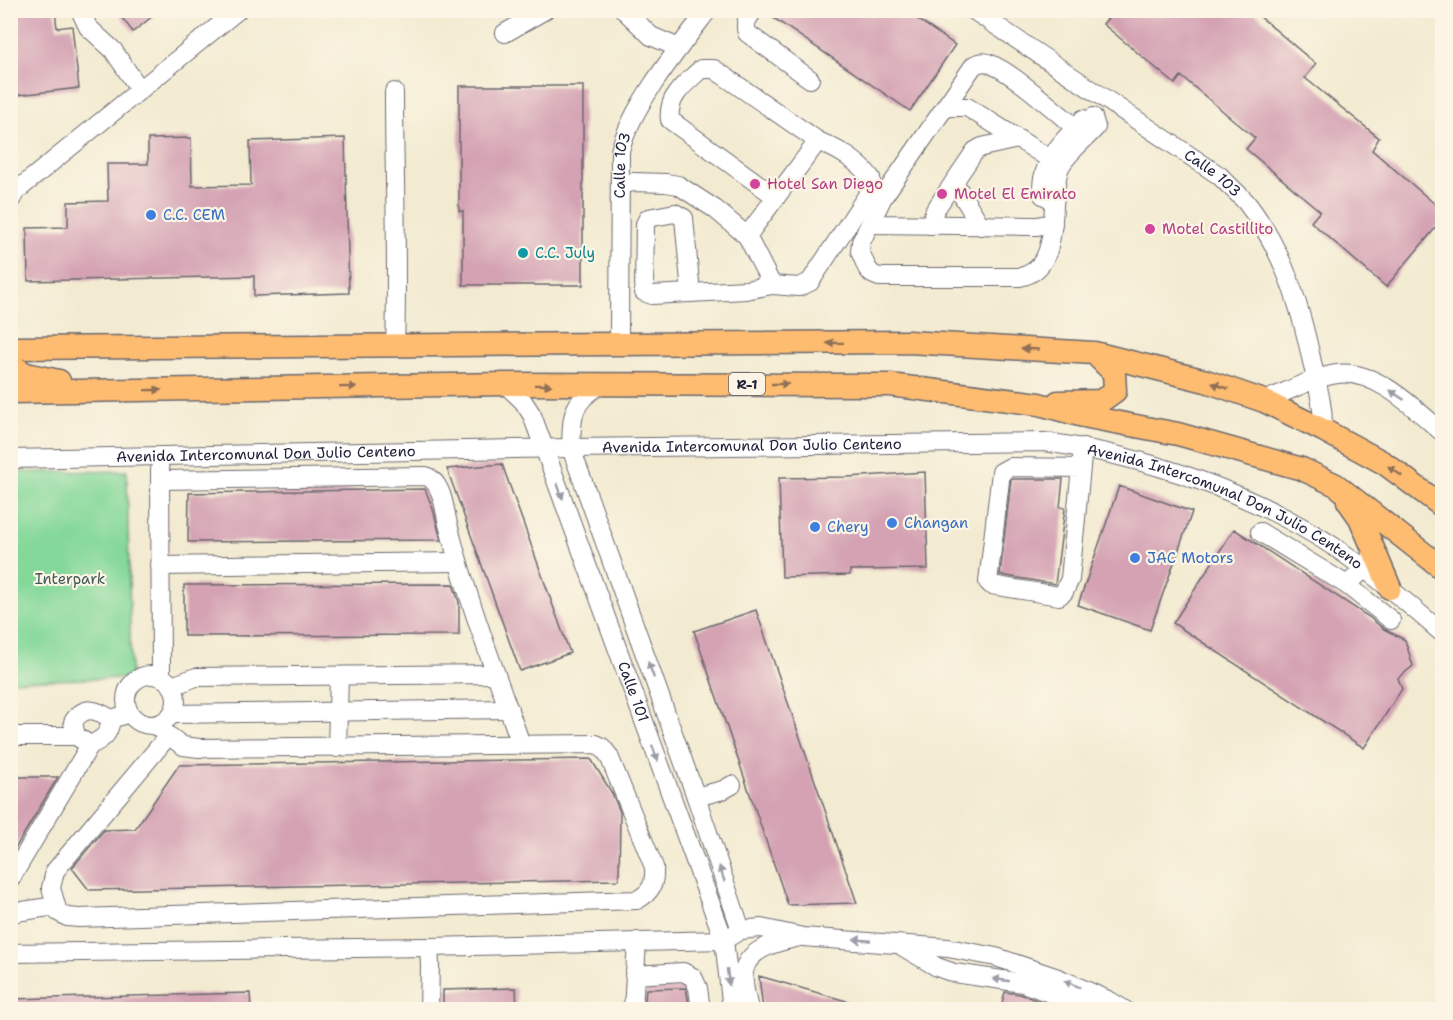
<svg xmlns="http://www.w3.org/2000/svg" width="1453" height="1020" viewBox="0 0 1453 1020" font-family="'Shantell Sans',sans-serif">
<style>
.green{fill:#84d89a;stroke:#537d6a;stroke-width:1.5}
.building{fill:#d4a2b3}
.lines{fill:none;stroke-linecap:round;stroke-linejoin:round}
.minor-casing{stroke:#6b6870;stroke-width:20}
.major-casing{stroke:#6b6870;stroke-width:25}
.minor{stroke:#fff;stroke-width:18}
.major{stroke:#febc70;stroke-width:22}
.oneway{fill:#906f56}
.oneway2{fill:#9c9ca7}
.hotel-dot{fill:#d1479c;stroke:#fcf5e5;stroke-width:2}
.shop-dot{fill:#3f7fe0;stroke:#fcf5e5;stroke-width:2}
.culture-dot{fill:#0f9aa8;stroke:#fcf5e5;stroke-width:2}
.labels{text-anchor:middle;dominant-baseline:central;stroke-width:4.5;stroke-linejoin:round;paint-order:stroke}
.shield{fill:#fcf5e5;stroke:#63616e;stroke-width:1.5}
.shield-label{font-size:14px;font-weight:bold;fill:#22223b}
.street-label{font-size:15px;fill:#22223b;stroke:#fcf5e5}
.hotel-label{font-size:15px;fill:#b23c85;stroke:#fcf5e5;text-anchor:start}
.shop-label{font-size:15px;fill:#366cbe;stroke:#fcf5e5;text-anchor:start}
.culture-label{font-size:15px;fill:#0d838f;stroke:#fcf5e5;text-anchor:start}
.park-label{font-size:15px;fill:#3f5958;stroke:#fcf5e5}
</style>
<rect width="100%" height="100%" fill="#fcf5e5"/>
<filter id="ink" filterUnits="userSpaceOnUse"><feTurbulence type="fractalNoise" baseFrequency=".0167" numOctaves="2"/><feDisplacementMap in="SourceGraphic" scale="12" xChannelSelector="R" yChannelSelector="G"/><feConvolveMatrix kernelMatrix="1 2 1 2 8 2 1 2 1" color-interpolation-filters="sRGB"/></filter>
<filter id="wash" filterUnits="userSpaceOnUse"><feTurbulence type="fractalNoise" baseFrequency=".008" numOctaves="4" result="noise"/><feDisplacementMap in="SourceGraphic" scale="24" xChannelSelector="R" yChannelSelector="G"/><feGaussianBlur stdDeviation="1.35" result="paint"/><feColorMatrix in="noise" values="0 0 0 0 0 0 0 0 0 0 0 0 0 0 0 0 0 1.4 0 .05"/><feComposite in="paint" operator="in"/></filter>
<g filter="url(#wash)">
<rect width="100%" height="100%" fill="#f3ebd1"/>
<path class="green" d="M 127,471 L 131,678 L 11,681 L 11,472 Z"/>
<g id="blocks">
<path class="building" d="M 10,10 L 55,10 L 57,28 L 72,26 L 79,88 L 10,96 Z
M 116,10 L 160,10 L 133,32 Z
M 765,10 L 904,10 L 955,45 L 910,111 L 765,12 Z
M 1115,10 L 1252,10 L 1316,64 L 1305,78 L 1379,138 L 1372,150 L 1443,211 L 1443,219 L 1386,287 L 1311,222 L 1320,211 L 1246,149 L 1255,138 L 1181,76 L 1175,84 L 1103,24 Z
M 459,86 L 583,86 L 583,285 L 463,285 L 463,211 L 459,211 Z
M 191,138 L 192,186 L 251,185 L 250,141 L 345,138 L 349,293 L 254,296 L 254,276 L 28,281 L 27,228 L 68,227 L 68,202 L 108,201 L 107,164 L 148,164 L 148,139 Z
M 502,464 L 570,653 L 520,671 L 447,469 Z
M 925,472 L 928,569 L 850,570 L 850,575 L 782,577 L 779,478 L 848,477 Z
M 1011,479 L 1063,479 L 1060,507 L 1065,508 L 1055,584 L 1000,575 Z
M 1119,486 L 1192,512 L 1150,630 L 1078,605 Z
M 425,489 L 433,509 L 441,540 L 188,542 L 189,493 Z
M 1234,529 L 1369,617 L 1384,629 L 1405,640 L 1413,666 L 1398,678 L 1402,689 L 1364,748 L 1173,623 Z
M 453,584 L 459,602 L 459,635 L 184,636 L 184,585 Z
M 756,610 L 857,903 L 788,905 L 694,631 Z
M 591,759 L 612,793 L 620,812 L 619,880 L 89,890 L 72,868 L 104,830 L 135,829 L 179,765 Z
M 10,777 L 58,777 L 10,857 Z
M 759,976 L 864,1006 L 864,1010 L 763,1010 Z
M 516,988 L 517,1010 L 443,1010 L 443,990 Z
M 686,988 L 690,1010 L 644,1010 L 646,989 Z
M 1005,992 L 1020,994 L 1062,1010 L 1000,1010 Z
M 250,993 L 251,1010 L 10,1010 L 10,999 Z"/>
</g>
</g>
<g filter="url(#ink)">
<use href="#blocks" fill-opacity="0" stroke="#6b6870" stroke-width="1.5"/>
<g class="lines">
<defs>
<g id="minor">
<path d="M 80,10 L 88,27 L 113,50 L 140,90"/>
<path d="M 624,10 L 651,36 L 679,48"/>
<path d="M 754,10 C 747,19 744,23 747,33 L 810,79"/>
<path id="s1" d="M 973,10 L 1220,176 C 1228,185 1238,193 1246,202 C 1283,249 1300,305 1312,362 C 1317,384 1324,407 1323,430"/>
<path d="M 505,33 L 545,10"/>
<path d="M 394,92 C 394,177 398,262 395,346"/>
<path d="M 946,107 L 967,107 L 1050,159"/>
<path d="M 1076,128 C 1055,111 1010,70 988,63 C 983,61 979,63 974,65 L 883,197 L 861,242 L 860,251 L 867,268 L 872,274 L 879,277 L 1020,277 C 1064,268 1048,202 1059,170 C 1063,156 1086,139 1096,127 L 1093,117"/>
<path d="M 954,182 L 981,226"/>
<path d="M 621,185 L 633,182 L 666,183 L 678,185 L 715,209 L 747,236 L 772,285 L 746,290 L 652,295 L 644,292 L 645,224 L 648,218 L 675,213 L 684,218 L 691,293"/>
<path d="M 776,197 L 670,120 C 667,96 685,84 701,69 L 714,69 L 818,141"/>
<path d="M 1055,198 L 1049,198 L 1043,195 C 1037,168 1063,139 1082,122 L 1083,119"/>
<path d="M 10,202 L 15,192 L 238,10"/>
<path d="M 870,224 L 1037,226 L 1053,223"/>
<path d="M 930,225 L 935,210 L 975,151 L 982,147 L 1018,139"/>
<path d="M 747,236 L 818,141 C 839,150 857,160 871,178 L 870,191 L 810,282 L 799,287 L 772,285"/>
<path id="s2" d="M 619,345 L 620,151 C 632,105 678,49 708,10"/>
<path id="s3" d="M 505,384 L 523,401 L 532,415 L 724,940 L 732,1010"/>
<path d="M 600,385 C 571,403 572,415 571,448 L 696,797 L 741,930"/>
<path d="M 1264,401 C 1287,392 1311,378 1337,374 C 1376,369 1415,409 1442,432"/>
<path id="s4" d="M 10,459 L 571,448 L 1044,442 C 1144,455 1254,493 1339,550 C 1375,575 1409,604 1442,633"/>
<path d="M 1081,468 L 1010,467 L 1001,472 L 988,582 L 991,585 L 1059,596 L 1064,592 L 1070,579 L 1083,447"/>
<path d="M 160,469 L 161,677"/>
<path d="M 160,480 L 426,476 C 443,483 444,508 448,524 C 467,599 495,671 521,744"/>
<path d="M 1260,532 L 1347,585 L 1364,569 L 1369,560"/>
<path d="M 160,566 L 457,562"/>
<path d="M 1347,585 L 1391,620"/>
<circle cx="151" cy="700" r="25"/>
<path d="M 172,686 L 196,677 L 496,674"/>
<path d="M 172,714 L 509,709"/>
<path d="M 154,725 L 183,746 L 199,748 L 596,744 L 602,747 L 609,756 L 654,867 C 655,883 652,892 637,900 L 79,918 L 67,917 L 58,912 L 51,888 L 55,871 L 168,736"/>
<path d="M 10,736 L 76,736 L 90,745 C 104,739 109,734 111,719"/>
<path d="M 76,736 L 73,722 C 84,705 96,709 111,719 L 121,716"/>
<path d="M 337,748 L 339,677"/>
<path d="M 696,797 L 723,790 L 732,785"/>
<path d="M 10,880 L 90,745"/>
<path d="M 10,913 L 55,906"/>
<path d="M 903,947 L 937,967 L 954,973 L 1023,983 L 1096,1010"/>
<path d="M 10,953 L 429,947 L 724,940 L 741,930 L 761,928 L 803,937 L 948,948 L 996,957 L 1058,978 L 1110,1001 L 1125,1010"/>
<path d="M 634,975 L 683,972 L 693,977 L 698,988 L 701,1010"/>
<path d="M 429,1010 L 430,965 L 429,947"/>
<path d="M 633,1010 L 637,941"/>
<path d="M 749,1010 C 747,998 742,983 744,972 C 747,949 777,942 796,938"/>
</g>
<path id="major" d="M 10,348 L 909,342 L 1094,353 L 1206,381 L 1264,401 L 1323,430 L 1384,463 L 1442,506
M 10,364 L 26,374 L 59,381
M 10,392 L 505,384 L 890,385 L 1039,404 L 1083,416 L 1178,434 L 1302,469 L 1336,485 L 1442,568
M 1058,402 L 1101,401 L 1115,391 L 1114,373 L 1094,353
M 1348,501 L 1360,518 L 1390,588"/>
</defs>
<use href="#minor" class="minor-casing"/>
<use href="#major" class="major-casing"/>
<use href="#minor" class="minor"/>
<use href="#major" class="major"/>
</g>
<defs><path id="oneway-solid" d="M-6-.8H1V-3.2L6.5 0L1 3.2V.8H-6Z" transform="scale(1.5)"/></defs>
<g class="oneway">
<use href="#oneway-solid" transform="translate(835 343) rotate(179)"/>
<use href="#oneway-solid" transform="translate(1030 349) rotate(-177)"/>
<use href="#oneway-solid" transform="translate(780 384)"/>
<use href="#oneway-solid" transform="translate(543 385) rotate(1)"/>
<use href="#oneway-solid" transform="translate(1220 386) rotate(-161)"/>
<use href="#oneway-solid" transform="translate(348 387) rotate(-1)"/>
<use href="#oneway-solid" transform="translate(153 390) rotate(-1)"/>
<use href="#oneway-solid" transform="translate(1395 471) rotate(-145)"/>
</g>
<g class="oneway2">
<use href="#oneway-solid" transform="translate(1397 395) rotate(-146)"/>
<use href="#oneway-solid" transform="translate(560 491) rotate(70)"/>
<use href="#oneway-solid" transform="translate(651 670) rotate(-110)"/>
<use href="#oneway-solid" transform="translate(655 753) rotate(70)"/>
<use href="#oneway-solid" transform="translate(722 874) rotate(-109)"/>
<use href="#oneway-solid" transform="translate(862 940) rotate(-176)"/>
<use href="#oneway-solid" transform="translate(728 977) rotate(83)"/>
<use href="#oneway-solid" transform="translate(1001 980) rotate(-172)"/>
<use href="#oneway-solid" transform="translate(1072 984) rotate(-157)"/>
</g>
</g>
<g class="hotel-dot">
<circle cx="755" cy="184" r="6"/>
<circle cx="942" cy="194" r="6"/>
<circle cx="1150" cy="229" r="6"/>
</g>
<g class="shop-dot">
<circle cx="151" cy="215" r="6"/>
<circle cx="892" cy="523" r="6"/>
<circle cx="815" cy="527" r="6"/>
<circle cx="1135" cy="558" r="6"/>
</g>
<circle class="culture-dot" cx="523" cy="253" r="6"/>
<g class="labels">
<rect class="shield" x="729" y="373" width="36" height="22" rx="4.5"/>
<g class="shield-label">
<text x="747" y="384">R-1</text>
</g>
<g class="street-label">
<text stroke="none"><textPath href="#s2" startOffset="180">Calle 103</textPath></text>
<text stroke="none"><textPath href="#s1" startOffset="290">Calle 103</textPath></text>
<text stroke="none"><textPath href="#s4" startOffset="742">Avenida Intercomunal Don Julio Centeno</textPath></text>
<text stroke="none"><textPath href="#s4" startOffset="256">Avenida Intercomunal Don Julio Centeno</textPath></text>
<text stroke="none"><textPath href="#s4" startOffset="1228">Avenida Intercomunal Don Julio Centeno</textPath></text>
<text stroke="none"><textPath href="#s3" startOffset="336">Calle 101</textPath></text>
</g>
<g class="hotel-label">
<text x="767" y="184">Hotel San Diego</text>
<text x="954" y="194">Motel El Emirato</text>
<text x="1162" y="229">Motel Castillito</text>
</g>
<g class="shop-label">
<text x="163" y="215">C.C. CEM</text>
<text x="904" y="523">Changan</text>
<text x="827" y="527">Chery</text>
<text x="1147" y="558">JAC Motors</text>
</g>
<g class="culture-label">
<text x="535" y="253">C.C. July</text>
</g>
<g class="park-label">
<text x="70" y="579">Interpark</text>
</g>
</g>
<rect width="1453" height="1020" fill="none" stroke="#fcf5e5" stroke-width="36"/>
</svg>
